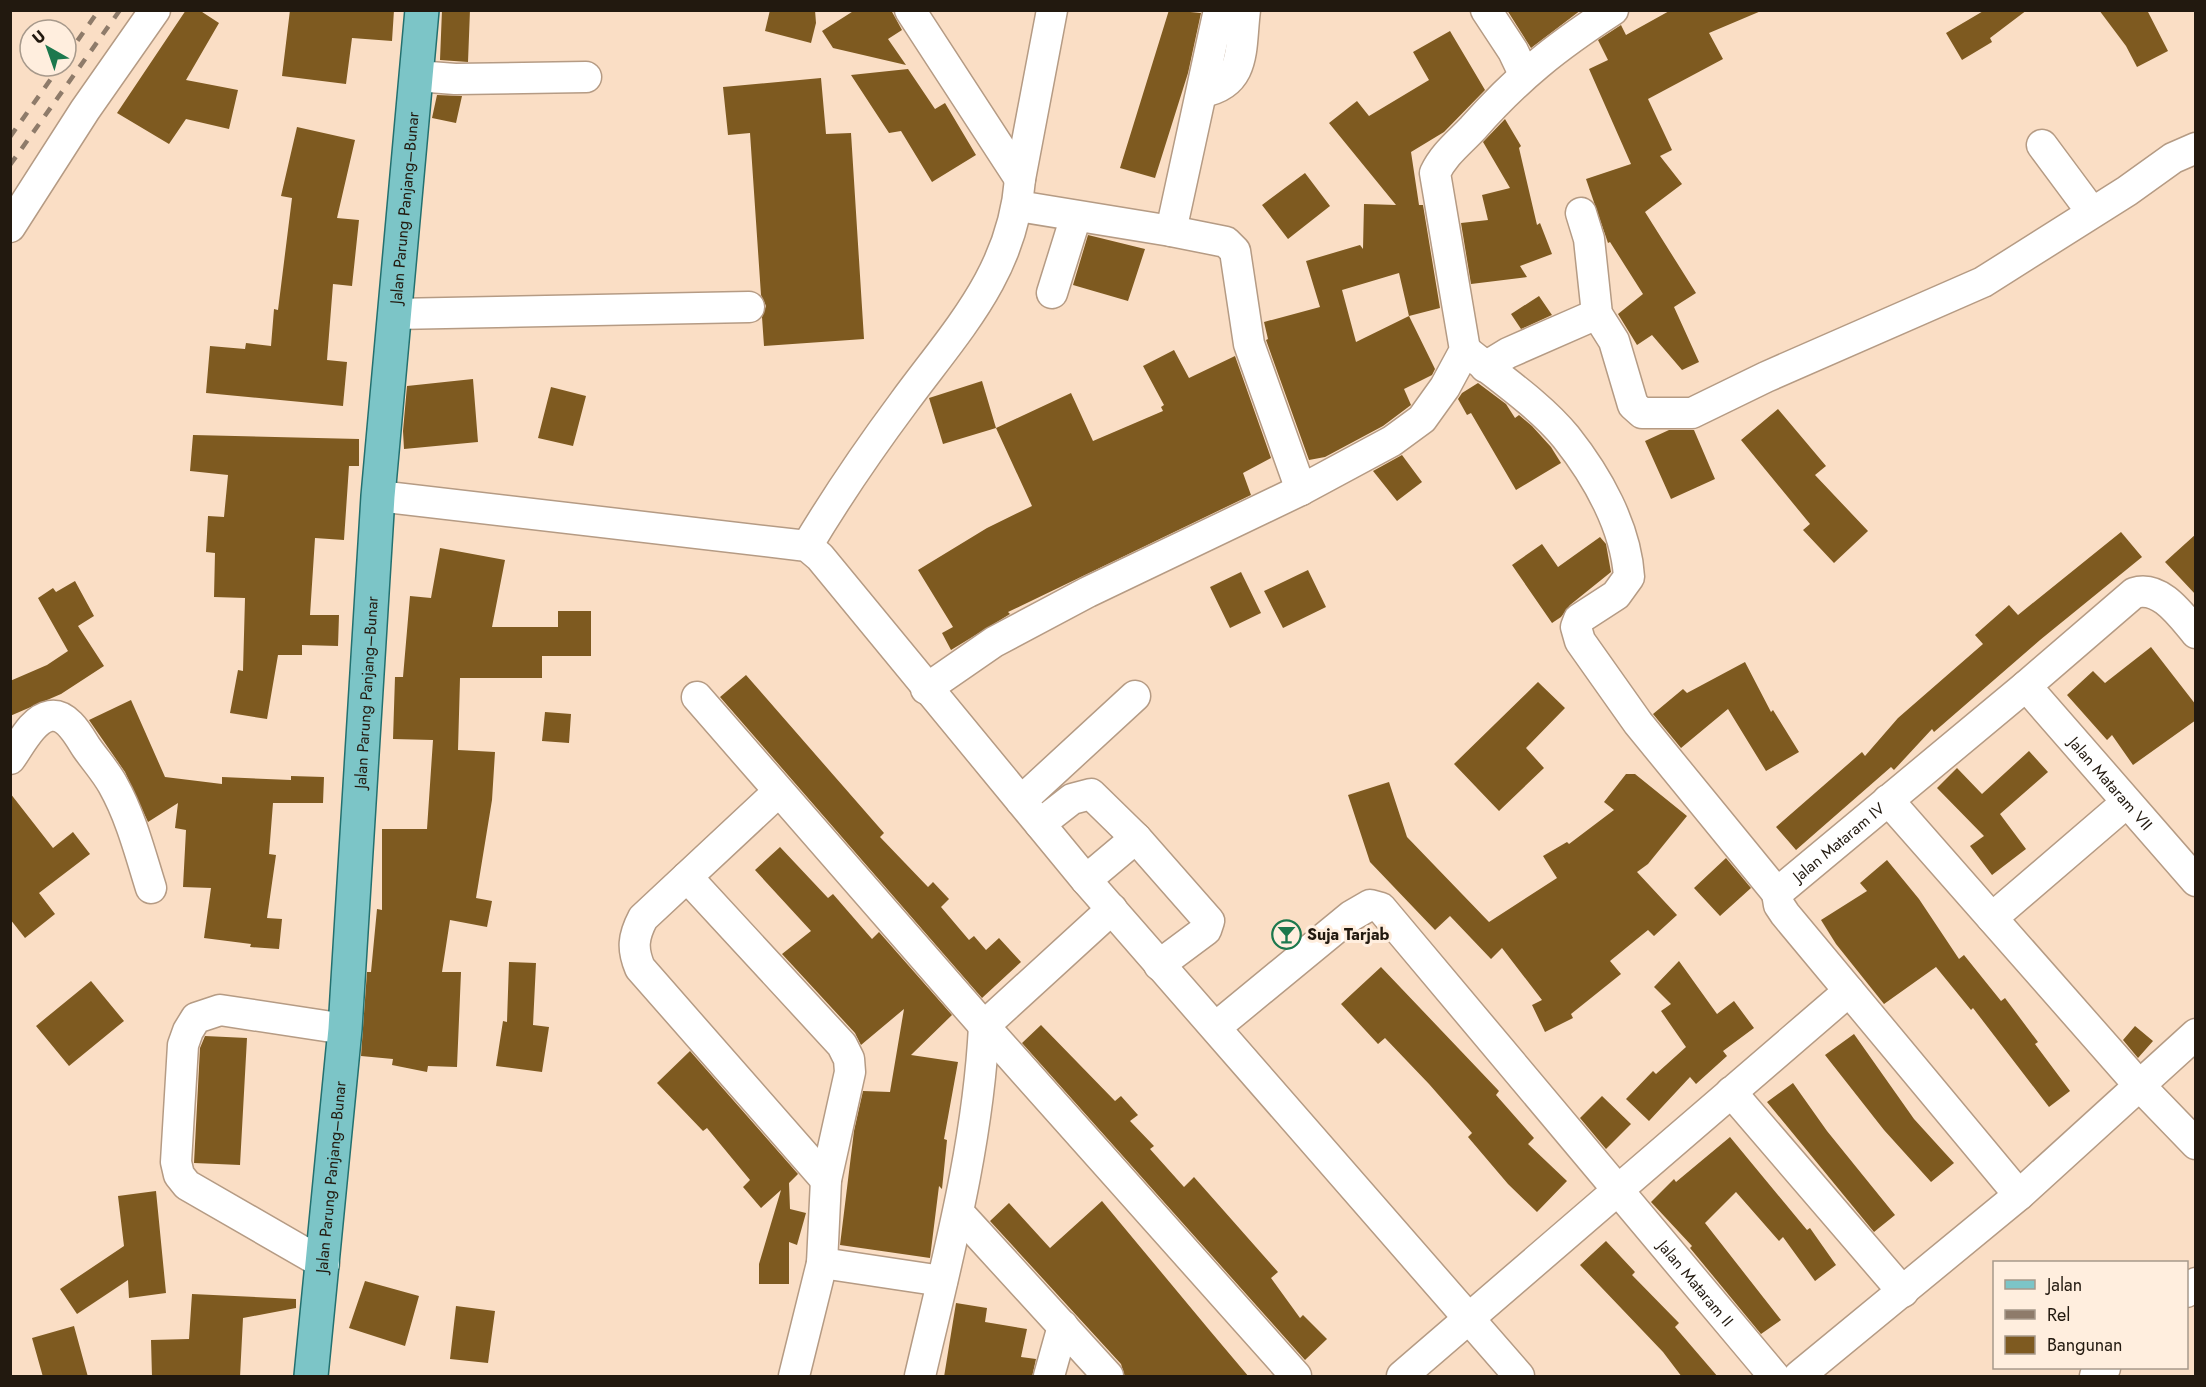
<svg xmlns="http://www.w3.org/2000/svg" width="2206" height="1387" viewBox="0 0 2206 1387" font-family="Jost,sans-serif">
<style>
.building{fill:#7e5a20;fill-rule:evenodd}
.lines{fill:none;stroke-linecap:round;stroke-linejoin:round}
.minor-casing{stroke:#b59b84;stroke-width:33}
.major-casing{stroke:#23706f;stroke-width:36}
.minor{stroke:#fff;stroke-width:30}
.major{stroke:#7cc5c7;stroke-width:33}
.rail{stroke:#8e7b6a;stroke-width:4.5;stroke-dasharray:10 10;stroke-linecap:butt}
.labels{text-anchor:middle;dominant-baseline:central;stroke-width:6;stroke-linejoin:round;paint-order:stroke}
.street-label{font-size:16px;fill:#22190f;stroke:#ffeede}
.poi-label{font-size:16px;font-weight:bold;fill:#22190f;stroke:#ffeede;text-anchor:start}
</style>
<rect width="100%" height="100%" fill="#fadec5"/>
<path class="building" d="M 186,10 L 199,10 L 219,23 L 186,80 L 238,90 L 229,129 L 186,119 L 169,144 L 117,113 Z
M 290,10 L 394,10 L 392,41 L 352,38 L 346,84 L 282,76 Z
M 442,10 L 470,10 L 468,62 L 440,60 Z
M 770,10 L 815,10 L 816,23 L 811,43 L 765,31 Z
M 855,10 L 891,10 L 902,30 L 888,39 L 906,65 L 833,48 L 822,31 Z
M 1169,10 L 1201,13 L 1188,73 L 1155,178 L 1120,168 Z
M 1507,10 L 1581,10 L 1531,48 Z
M 1671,10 L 1761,11 L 1709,33 L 1723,59 L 1648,99 L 1672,150 L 1660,156 L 1682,184 L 1645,212 L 1696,293 L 1674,307 L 1699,362 L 1682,370 L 1652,335 L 1637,345 L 1618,314 L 1643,294 L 1610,242 L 1608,243 L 1586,179 L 1631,164 L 1589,69 L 1608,60 L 1598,40 L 1621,25 L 1626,35 Z
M 1985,10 L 2027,10 L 1990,38 L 1992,42 L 1962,60 L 1946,33 Z
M 2099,10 L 2147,10 L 2168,51 L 2137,67 L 2126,46 Z
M 1450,31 L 1485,90 L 1444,132 L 1411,152 L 1419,205 L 1423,205 L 1440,308 L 1409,316 L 1435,369 L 1432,375 L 1404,389 L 1411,405 L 1383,426 L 1325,457 L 1309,460 L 1266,340 L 1268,339 L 1264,322 L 1320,307 L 1306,261 L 1360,245 L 1363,249 L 1364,204 L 1396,205 L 1329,123 L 1357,101 L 1369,116 L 1429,80 L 1413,52 ZM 1399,273 L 1409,316 L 1356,342 L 1342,290 Z
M 908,69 L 935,109 L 945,103 L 976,155 L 932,182 L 901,131 L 889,133 L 851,75 Z
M 821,78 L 826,134 L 851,133 L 864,339 L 764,346 L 762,317 L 766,306 L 761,295 L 750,133 L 728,135 L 723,87 Z
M 437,95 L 462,96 L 456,123 L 432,118 Z
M 1505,119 L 1521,146 L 1519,148 L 1537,225 L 1540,223 L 1552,254 L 1520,266 L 1527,277 L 1471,284 L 1461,223 L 1488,220 L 1482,195 L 1510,188 L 1483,142 Z
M 297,127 L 355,140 L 337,218 L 359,220 L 352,286 L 333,284 L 327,360 L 347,362 L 343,406 L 206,393 L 210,346 L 245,349 L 246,343 L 271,346 L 274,309 L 278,310 L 292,198 L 281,196 Z
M 1305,173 L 1330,206 L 1288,239 L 1262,205 Z
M 1088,235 L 1145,249 L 1128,301 L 1073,285 Z
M 1539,296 L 1552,315 L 1521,329 L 1511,314 Z
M 1174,350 L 1189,378 L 1235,356 L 1271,458 L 1243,473 L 1251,495 L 1008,612 L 1010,614 L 951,650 L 942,633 L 953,627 L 918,570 L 987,528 L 1032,506 L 996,428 L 1071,393 L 1093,441 L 1163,411 L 1161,407 L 1164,405 L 1143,366 Z
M 473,379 L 478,442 L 404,449 L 403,431 L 407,386 Z
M 982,381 L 996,428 L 943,444 L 929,398 Z
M 1478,383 L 1506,404 L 1515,418 L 1519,415 L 1532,426 L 1551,447 L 1561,463 L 1516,490 L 1471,413 L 1467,415 L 1458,399 L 1462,393 Z
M 551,387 L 586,396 L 573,446 L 538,438 Z
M 1778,409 L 1826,466 L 1815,475 L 1868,531 L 1834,563 L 1803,530 L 1810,524 L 1741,440 Z
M 1669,430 L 1694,430 L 1715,479 L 1671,499 L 1645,441 Z
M 193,435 L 359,439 L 359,466 L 349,466 L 344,540 L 315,538 L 310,615 L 339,615 L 338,646 L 302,645 L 302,655 L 278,655 L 267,719 L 230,713 L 238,670 L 243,671 L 245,598 L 214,597 L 215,553 L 206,552 L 208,516 L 224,517 L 228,475 L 190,471 Z
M 1402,455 L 1422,482 L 1397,501 L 1373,471 Z
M 2121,532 L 2142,557 L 2040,640 L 1934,732 L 1932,729 L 1894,770 L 1891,767 L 1796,850 L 1776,827 L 1862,752 L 1865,756 L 1898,718 L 1983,644 L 1975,635 L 2009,605 L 2018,615 Z
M 2196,534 L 2196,595 L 2165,562 Z
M 1600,537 L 1606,544 L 1611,572 L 1570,605 L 1561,617 L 1552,623 L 1512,565 L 1542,544 L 1558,567 Z
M 440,548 L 505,560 L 492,627 L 558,627 L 558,611 L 591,611 L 591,656 L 542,656 L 542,678 L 460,678 L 458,750 L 495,752 L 492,800 L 476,898 L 492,901 L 487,927 L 450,920 L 442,972 L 461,972 L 457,1067 L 428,1066 L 427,1072 L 392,1065 L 393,1059 L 361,1056 L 367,972 L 371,972 L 377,909 L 382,910 L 382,829 L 427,829 L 433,740 L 393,739 L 395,677 L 403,677 L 410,596 L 431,598 Z
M 1308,570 L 1326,607 L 1283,628 L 1264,591 Z
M 1241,572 L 1261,613 L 1230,628 L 1210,587 Z
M 75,581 L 94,616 L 78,626 L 104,666 L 61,694 L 10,716 L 10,681 L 47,665 L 68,651 L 38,598 L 53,588 L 56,592 Z
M 2151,647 L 2196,705 L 2196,720 L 2133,765 L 2112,735 L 2107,740 L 2067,695 L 2093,671 L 2105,683 Z
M 1745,662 L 1771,712 L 1773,710 L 1799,752 L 1766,771 L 1728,709 L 1681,748 L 1653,714 L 1683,689 L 1687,693 Z
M 746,675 L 884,833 L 880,837 L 928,887 L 933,882 L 949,899 L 941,907 L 969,940 L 974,936 L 986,950 L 999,938 L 1021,962 L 982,998 L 720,697 Z
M 1538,682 L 1565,708 L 1526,748 L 1544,768 L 1499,811 L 1454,764 Z
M 131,700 L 165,777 L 222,784 L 222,777 L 291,780 L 291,776 L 324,777 L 323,803 L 273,803 L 269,854 L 276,855 L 267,918 L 282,919 L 279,949 L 250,947 L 251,944 L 204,938 L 211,888 L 183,887 L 186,830 L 175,828 L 178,803 L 148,822 L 125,772 L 89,720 Z
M 545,712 L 571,714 L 569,743 L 542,741 Z
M 2029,751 L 2048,772 L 2000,814 L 2026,849 L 1992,875 L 1970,846 L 1984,836 L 1937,788 L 1957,768 L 1982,794 Z
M 1626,774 L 1635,774 L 1687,816 L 1648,864 L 1637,872 L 1677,915 L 1654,936 L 1648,930 L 1610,961 L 1621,974 L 1571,1014 L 1573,1018 L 1545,1032 L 1532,1005 L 1542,1000 L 1502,948 L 1491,959 L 1450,916 L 1435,930 L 1370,862 L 1348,795 L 1389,782 L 1407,837 L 1489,922 L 1557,878 L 1543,856 L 1567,842 L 1569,844 L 1614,810 L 1604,802 Z
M 10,793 L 53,848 L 73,832 L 90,854 L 39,893 L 55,914 L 25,938 L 10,919 Z
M 780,847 L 828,898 L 833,894 L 872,939 L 879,932 L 952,1015 L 911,1055 L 958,1062 L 944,1139 L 947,1140 L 942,1189 L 939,1186 L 930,1258 L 840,1245 L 854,1131 L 863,1091 L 890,1092 L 904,1009 L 861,1045 L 855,1033 L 782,954 L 811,931 L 755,870 Z
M 1726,858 L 1751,888 L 1720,916 L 1694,888 Z
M 1887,860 L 1919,899 L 1959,959 L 1964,955 L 2001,1001 L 2005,998 L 2038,1042 L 2035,1044 L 2070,1091 L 2049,1107 L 1973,1008 L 1971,1010 L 1936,967 L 1884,1004 L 1836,944 L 1821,920 L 1867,891 L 1860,883 Z
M 1679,961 L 1717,1014 L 1734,1001 L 1754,1028 L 1723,1051 L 1727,1056 L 1696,1084 L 1690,1077 L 1649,1121 L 1626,1099 L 1653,1071 L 1656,1074 L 1686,1047 L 1661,1011 L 1671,1004 L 1654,987 Z
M 509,962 L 536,963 L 533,1025 L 549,1027 L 542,1072 L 496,1066 L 503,1021 L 507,1022 Z
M 1381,967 L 1499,1091 L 1496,1095 L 1534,1138 L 1528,1144 L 1567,1181 L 1537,1212 L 1508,1184 L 1468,1137 L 1472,1133 L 1429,1084 L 1385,1038 L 1378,1044 L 1341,1004 Z
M 91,981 L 124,1021 L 69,1066 L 36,1026 Z
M 1041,1025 L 1115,1101 L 1121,1096 L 1138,1115 L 1130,1121 L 1154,1146 L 1150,1149 L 1184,1187 L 1194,1177 L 1278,1272 L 1271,1278 L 1300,1318 L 1303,1315 L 1327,1339 L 1305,1360 L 1022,1043 Z
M 2135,1026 L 2153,1041 L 2138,1058 L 2123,1040 Z
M 1854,1034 L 1914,1119 L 1954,1163 L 1931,1182 L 1884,1130 L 1825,1055 Z
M 205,1036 L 247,1038 L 240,1165 L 194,1163 L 200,1048 Z
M 690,1051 L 798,1174 L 789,1183 L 790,1209 L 806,1213 L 797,1245 L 789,1242 L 789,1284 L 759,1284 L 759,1264 L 781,1190 L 761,1208 L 743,1187 L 750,1180 L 707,1128 L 703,1131 L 657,1083 Z
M 1793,1083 L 1827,1131 L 1895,1215 L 1874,1232 L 1767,1102 Z
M 1602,1096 L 1631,1124 L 1606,1149 L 1580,1118 Z
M 1730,1137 L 1807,1230 L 1810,1228 L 1836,1265 L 1815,1281 L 1783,1237 L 1779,1241 L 1736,1192 L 1705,1223 L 1781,1320 L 1761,1334 L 1690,1248 L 1692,1246 L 1651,1202 L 1674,1179 L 1676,1182 Z
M 156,1191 L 166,1293 L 129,1298 L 128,1280 L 77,1314 L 60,1289 L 124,1246 L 118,1196 Z
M 1102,1201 L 1211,1332 L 1249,1377 L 1125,1377 L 1121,1364 L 990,1221 L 1009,1203 L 1050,1248 Z
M 1606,1241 L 1635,1272 L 1632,1275 L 1679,1323 L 1675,1327 L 1718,1377 L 1682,1377 L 1663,1352 L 1580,1265 Z
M 365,1281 L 419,1296 L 405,1346 L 349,1328 Z
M 192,1294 L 296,1299 L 296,1308 L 243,1318 L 240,1377 L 152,1377 L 151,1340 L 189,1339 Z
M 956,1303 L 987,1308 L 985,1322 L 1027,1329 L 1021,1357 L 1036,1359 L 1032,1377 L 944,1377 Z
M 456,1306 L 495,1311 L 488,1363 L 450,1359 Z
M 74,1326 L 88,1377 L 43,1377 L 32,1338 Z"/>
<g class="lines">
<defs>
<g id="minor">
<path d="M 910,10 L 1020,179"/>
<path d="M 1486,10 L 1513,51 L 1524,74"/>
<path d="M 417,76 L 455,79 L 586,77"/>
<path d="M 1202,92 C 1247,84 1240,48 1245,10"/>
<path d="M 2042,145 L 2091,211"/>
<path d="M 1018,206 L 1171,231 L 1219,10"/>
<path d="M 1581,213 L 1589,239 L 1597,314 L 1614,341 L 1633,405 L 1642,413 L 1692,413 L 1766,377 L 1983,282 L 2127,191 L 2173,158 L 2196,148"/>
<path d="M 10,227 L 85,110 L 155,10"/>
<path d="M 1171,231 L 1226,242 L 1235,251 L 1249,344 L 1301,490"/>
<path d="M 1052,293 L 1076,216"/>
<path d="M 394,314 L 749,307"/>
<path d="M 1465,350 C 1497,376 1540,405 1566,437 C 1597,476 1626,527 1629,577 L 1616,595 L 1579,619 L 1576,627 L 1580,641 L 1638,723 L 1777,893"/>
<path d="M 1485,367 L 1508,353 L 1597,314"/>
<path d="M 378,496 L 807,546 L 820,557 L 1086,880 L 1519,1376"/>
<path d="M 807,546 C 837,496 869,449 904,402 C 956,331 1013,273 1020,179 L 1052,10"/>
<path id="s1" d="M 2026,686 L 2196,881"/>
<path d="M 926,689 L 994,642 L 1088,592 L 1301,490 L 1392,441 L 1422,419 L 1445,387 L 1465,350 L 1435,173 C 1444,154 1459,143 1473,128 C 1518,77 1556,47 1613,10"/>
<path d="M 697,697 L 984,1026 L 1296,1376"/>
<path d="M 10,759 C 20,746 32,719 50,716 C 67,713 79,736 86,747 C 95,760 106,772 113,785 C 131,817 140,853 151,888"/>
<path d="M 778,792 L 643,918 C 633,937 632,949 640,968 L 826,1180"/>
<path d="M 1888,800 L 2138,1084 L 2196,1144"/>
<path d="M 1021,801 L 1135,696"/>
<path d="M 1040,824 L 1072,799 L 1091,794 L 1136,838 L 1209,921 L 1206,930 L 1159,965"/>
<path d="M 687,877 L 842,1045 L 849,1059 L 850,1072 L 826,1180 L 822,1263 L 794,1376"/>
<path d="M 1086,880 L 1136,838"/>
<path id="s2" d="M 1777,893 L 2026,686 L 2134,593 C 2160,585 2180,614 2196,633"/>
<path d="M 1777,893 L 1779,905 L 1785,914 L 2019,1195"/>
<path d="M 1992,918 L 2126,803"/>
<path id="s3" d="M 1216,1027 L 1351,916 L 1370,905 L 1381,908 L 1774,1376"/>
<path d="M 1731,1092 L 1903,1292"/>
<path d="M 959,1213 L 1108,1376"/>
<path d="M 822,1263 L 942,1281"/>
<path d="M 324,1264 L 187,1185 L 179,1175 L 176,1162 L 183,1045 L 188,1031 L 196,1018 L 220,1010 L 345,1029"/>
<path d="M 2186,1292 L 2196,1283"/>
<path d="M 920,1376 C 947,1260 978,1146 984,1026 L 1112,909"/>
<path d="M 1049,1376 L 1063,1326"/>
<path d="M 1402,1376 L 1849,991"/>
<path d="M 1799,1376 L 2019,1195 L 2196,1034"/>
<path d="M 2095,1376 L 2105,1368"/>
</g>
<g id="major">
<path id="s4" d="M 311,1376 L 345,1029 L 378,496 L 422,10"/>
</g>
</defs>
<use href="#minor" class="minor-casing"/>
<use href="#major" class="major-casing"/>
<use href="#minor" class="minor"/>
<use href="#major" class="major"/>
<path class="rail" d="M 66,57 L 99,10
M 10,137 L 60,66
M 10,165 L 120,10"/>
</g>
<defs>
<symbol id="bar-ring" viewBox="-11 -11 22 22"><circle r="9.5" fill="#ffeede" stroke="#1c784d" stroke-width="1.5"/><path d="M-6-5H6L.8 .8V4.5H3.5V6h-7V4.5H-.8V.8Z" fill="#1c784d"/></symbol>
</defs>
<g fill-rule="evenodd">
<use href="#bar-ring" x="1270" y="918" width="33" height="33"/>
</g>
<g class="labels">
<g class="street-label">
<text stroke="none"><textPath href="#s4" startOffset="1172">Jalan Parung Panjang–Bunar</textPath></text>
<text stroke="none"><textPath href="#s4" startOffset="686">Jalan Parung Panjang–Bunar</textPath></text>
<text stroke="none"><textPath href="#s1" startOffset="129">Jalan Mataram VII</textPath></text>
<text stroke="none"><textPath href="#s2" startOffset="80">Jalan Mataram IV</textPath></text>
<text stroke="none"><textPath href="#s4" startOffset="200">Jalan Parung Panjang–Bunar</textPath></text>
<text stroke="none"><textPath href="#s3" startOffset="698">Jalan Mataram II</textPath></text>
</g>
<g class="poi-label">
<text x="1307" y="934">Suja Tarjab</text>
</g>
</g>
<rect width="2206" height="1387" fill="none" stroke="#22190f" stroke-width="24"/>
<rect x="1993" y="1261" width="195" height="108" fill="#ffeede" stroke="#a7998b" stroke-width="1.5"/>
<rect x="2005" y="1280" width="30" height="9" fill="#7cc5c7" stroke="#a7998b" stroke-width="1.5"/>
<text x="2047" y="1291" font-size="18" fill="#22190f">Jalan</text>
<rect x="2005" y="1310" width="30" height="9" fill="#8e7b6a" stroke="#a7998b" stroke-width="1.5"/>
<text x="2047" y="1321" font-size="18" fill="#22190f">Rel</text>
<rect x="2005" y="1336" width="30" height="18" fill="#7e5a20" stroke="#a7998b" stroke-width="1.5"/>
<text x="2047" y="1351" font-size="18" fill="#22190f">Bangunan</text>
<g transform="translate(48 48) rotate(320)"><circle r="28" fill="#ffeede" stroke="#a7998b" stroke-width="1.5"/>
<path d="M0-4.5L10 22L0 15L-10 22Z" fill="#1c784d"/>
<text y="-9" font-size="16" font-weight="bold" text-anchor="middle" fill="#22190f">U</text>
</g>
</svg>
